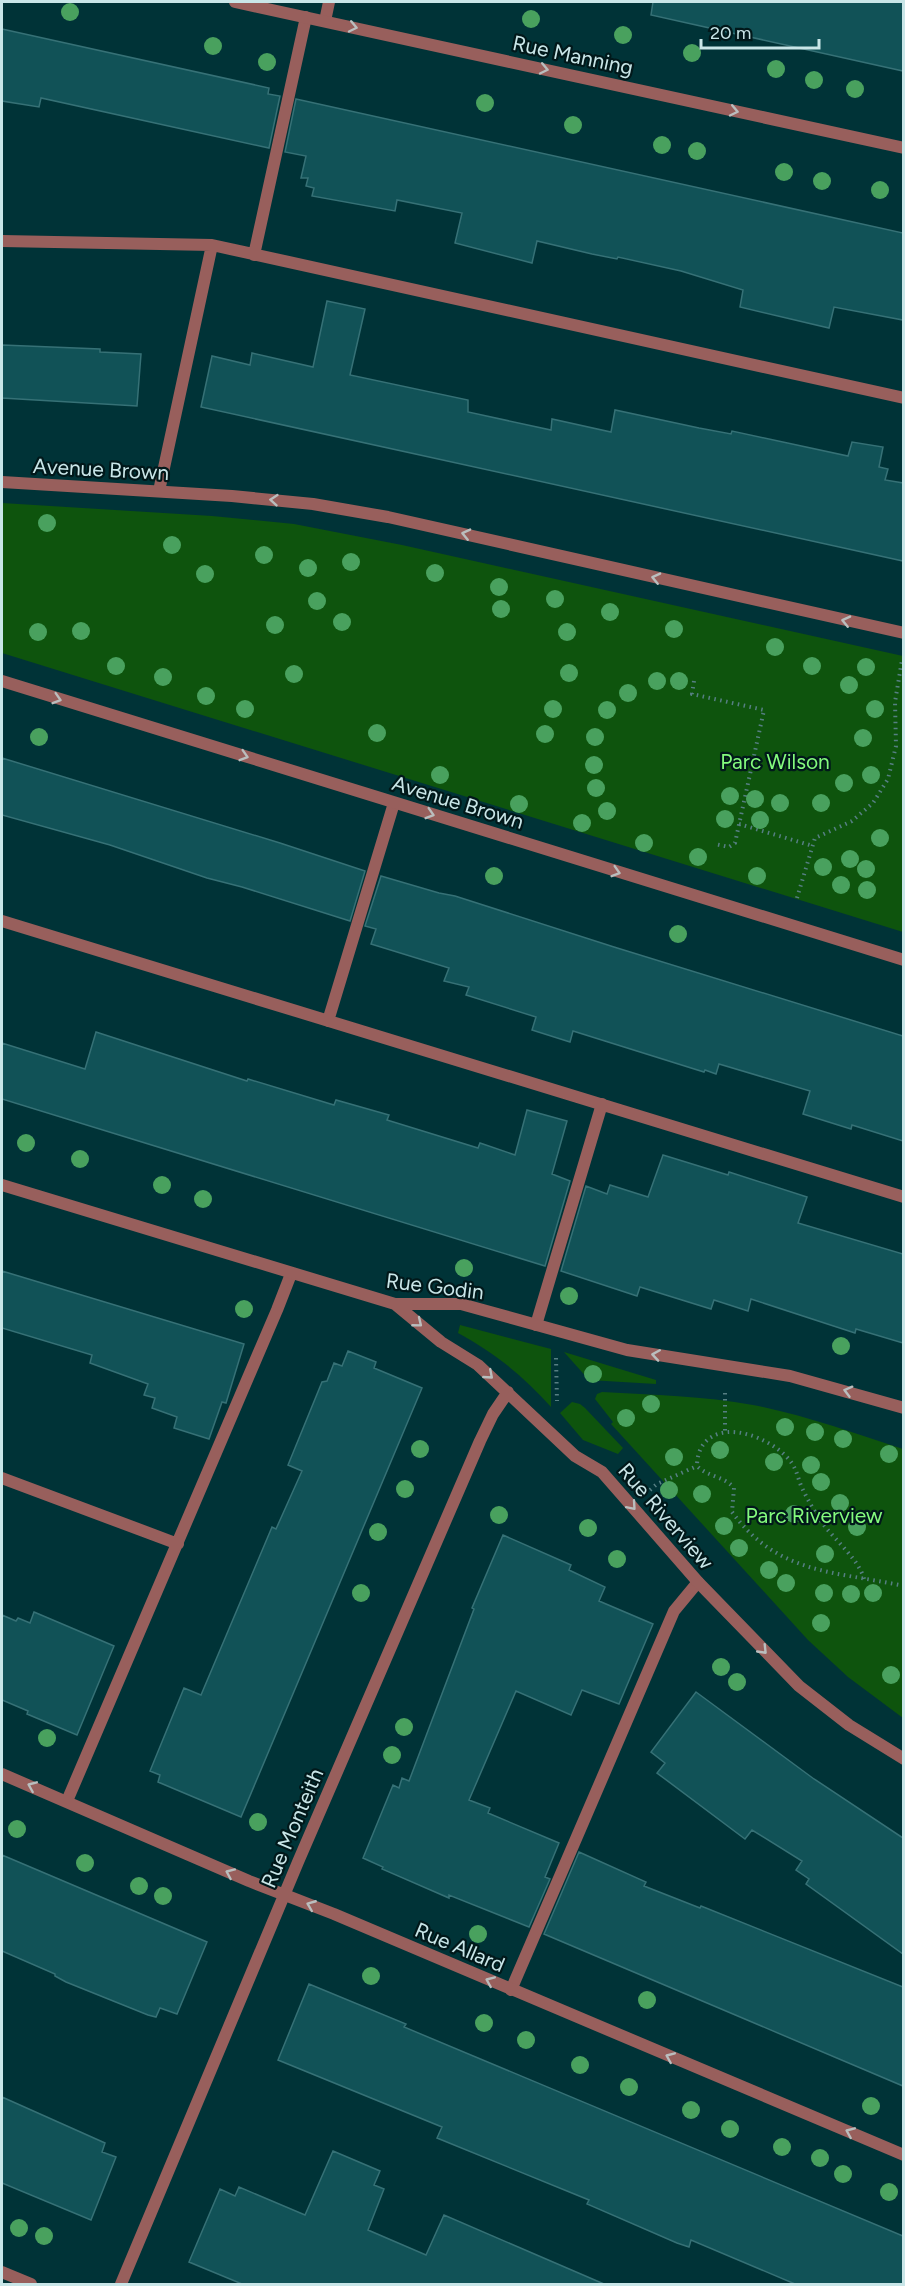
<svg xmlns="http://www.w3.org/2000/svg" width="905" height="2286" viewBox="0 0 905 2286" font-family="Figtree,sans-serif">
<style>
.green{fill:#0e540d}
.building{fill:#115257;stroke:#367176;stroke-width:1.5}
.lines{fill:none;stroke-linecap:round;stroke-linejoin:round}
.path{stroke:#567f83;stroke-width:4;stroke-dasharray:1.5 4.5;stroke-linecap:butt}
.service{stroke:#985f5c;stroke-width:12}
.minor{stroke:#985f5c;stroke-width:12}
.tree{fill:#49a15e}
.oneway{stroke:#babebe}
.labels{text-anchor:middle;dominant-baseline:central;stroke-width:4.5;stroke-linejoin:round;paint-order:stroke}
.street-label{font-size:21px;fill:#c9e6e8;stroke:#01181a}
.park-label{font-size:21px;fill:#84fb7d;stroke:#01181a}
</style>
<rect width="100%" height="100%" fill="#003337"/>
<path class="green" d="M 2,503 L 212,516 L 294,524 L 402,545 L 903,656 L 903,932 L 2,653 Z
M 460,1325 L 551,1349 L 551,1407 C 523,1376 495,1353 458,1333 Z
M 564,1352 L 656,1380 L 656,1384 L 589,1380 Z
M 602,1392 C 653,1395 704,1396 753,1405 C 804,1415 854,1433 903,1449 L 903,1718 L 848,1677 L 808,1640 L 611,1424 L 613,1422 L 595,1399 L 597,1394 Z
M 572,1402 L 580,1404 L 585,1408 L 623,1448 L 618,1454 L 583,1440 L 560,1413 Z"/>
<path class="building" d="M 653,2 L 903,2 L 903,71 L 651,15 Z
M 2,29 L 269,88 L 268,94 L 280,96 L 269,148 L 41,98 L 39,107 L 2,101 Z
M 296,99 L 903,233 L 903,320 L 834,307 L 829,328 L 740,307 L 743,290 L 681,271 L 618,257 L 617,259 L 592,254 L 537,241 L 532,263 L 455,243 L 462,213 L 397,200 L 395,211 L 312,196 L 314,188 L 306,186 L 308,178 L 301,178 L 306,156 L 285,152 Z
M 327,301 L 365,309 L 350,375 L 468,400 L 468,412 L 551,430 L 552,419 L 611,432 L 615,410 L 699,428 L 731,434 L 732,431 L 848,456 L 852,442 L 883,447 L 879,467 L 888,469 L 885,480 L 903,483 L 903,561 L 201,407 L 212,356 L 250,365 L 252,353 L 313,367 Z
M 2,345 L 100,349 L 100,352 L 141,354 L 137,406 L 2,398 Z
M 2,758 L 280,843 L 365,871 L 350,921 L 242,887 L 207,878 L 110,845 L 2,815 Z
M 381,876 L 439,893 L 455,896 L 614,947 L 903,1036 L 903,1141 L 852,1125 L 851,1129 L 803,1114 L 810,1091 L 719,1064 L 716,1074 L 705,1070 L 704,1072 L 573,1031 L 570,1042 L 532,1030 L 536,1017 L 466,995 L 469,987 L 444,981 L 449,968 L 371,944 L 376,929 L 365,926 Z
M 96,1032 L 247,1081 L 248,1079 L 334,1105 L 336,1100 L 389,1115 L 387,1120 L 478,1148 L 480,1143 L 515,1155 L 527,1110 L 567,1121 L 552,1174 L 570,1181 L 545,1266 L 2,1099 L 2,1043 L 85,1069 Z
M 663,1155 L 728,1175 L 729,1172 L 807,1197 L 798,1223 L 903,1254 L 903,1343 L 856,1329 L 855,1333 L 751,1299 L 748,1311 L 714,1300 L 711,1309 L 640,1287 L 637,1296 L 561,1271 L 586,1186 L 607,1194 L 610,1185 L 648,1197 Z
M 2,1271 L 244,1344 L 226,1403 L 222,1402 L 209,1439 L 174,1428 L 177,1417 L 152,1408 L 155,1398 L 144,1395 L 148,1384 L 90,1363 L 92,1355 L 2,1328 Z
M 348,1351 L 376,1362 L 374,1368 L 422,1388 L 241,1817 L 158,1782 L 160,1775 L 150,1771 L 184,1688 L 201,1695 L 272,1527 L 276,1529 L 302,1471 L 288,1465 L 322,1382 L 327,1381 L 334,1363 L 342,1366 Z
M 503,1535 L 571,1565 L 569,1570 L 605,1587 L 599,1601 L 653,1624 L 619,1704 L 582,1690 L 571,1715 L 516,1691 L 469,1800 L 490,1808 L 488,1813 L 559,1843 L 545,1877 L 550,1879 L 529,1927 L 449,1895 L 449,1898 L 382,1869 L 383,1867 L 363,1858 L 393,1785 L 399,1788 L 402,1778 L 409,1781 L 474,1609 L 472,1608 Z
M 34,1612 L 114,1646 L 77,1735 L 27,1714 L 28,1711 L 2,1700 L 2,1615 L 16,1621 L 18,1618 L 30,1623 Z
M 696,1692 L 814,1779 L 903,1838 L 903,1954 L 806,1884 L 809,1879 L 796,1870 L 802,1861 L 752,1830 L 745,1839 L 657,1773 L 665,1763 L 651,1752 Z
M 579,1852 L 646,1882 L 644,1886 L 700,1908 L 701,1906 L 903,1987 L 903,2086 L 544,1934 Z
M 2,1855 L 207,1942 L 177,2014 L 160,2008 L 156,2017 L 148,2015 L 66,1982 L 55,1976 L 55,1974 L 2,1951 Z
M 309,1984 L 406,2024 L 404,2027 L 903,2236 L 903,2284 L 795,2284 L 691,2240 L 689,2247 L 677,2243 L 587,2204 L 589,2200 L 437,2138 L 442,2127 L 278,2060 Z
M 2,2097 L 105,2143 L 102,2152 L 116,2157 L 91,2220 L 2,2183 Z
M 333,2151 L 380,2171 L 374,2185 L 384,2189 L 368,2230 L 426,2255 L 444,2215 L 604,2284 L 242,2284 L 189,2262 L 220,2189 L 235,2196 L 239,2187 L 305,2215 Z"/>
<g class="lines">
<path class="path" d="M 694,681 L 692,694 L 764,710 L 735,843 L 729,847 L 715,844
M 739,824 L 813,846
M 797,898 L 815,838 L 852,821 L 873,803 L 888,779 L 896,746 L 895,702 L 902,660
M 556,1358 L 557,1401
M 725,1393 L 725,1431
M 650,1490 L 657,1484 L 697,1466
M 864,1579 C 859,1560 836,1541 823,1524 C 815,1513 808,1500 802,1488 C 798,1479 797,1470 791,1462 C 777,1443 741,1426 718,1434 C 703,1439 697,1452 697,1466 C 708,1477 724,1476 734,1488 L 732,1512 C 778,1575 835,1571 904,1586"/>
<path class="service" d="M 325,21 L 329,2
M 2,241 L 212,245 L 904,398
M 254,255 L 306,17
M 159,491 L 212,245
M 2,921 L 904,1197
M 328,1021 L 394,803
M 536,1325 L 602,1104
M 2,1478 L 178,1544
M 67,1801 L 277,1310 L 291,1274
M 511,1990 L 674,1611 L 698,1582"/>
<path class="minor" d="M 235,2 L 904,148
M 2,482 L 232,496 L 313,504 L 388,517 L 904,633
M 2,681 L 904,960
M 2,1185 L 395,1304 L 461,1304 L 627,1350 L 790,1376 L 904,1408
M 395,1304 L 441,1342 L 478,1365 L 575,1456 L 602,1472 L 698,1582 L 799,1686 L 849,1725 L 904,1759
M 2,1774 L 249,1881 L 334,1914 L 904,2155
M 2,2272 L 31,2284
M 121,2284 L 298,1862 L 480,1441 L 493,1414 L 508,1392"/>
</g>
<g class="tree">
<circle cx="70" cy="12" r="9"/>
<circle cx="531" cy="19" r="9"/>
<circle cx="623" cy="35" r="9"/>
<circle cx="213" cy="46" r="9"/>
<circle cx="692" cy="53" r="9"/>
<circle cx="267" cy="62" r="9"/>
<circle cx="776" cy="69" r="9"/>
<circle cx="814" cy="80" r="9"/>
<circle cx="855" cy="89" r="9"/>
<circle cx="485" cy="103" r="9"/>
<circle cx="573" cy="125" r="9"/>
<circle cx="662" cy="145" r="9"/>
<circle cx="697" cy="151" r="9"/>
<circle cx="784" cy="172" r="9"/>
<circle cx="822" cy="181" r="9"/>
<circle cx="880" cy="190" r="9"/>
<circle cx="47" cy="523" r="9"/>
<circle cx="172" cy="545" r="9"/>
<circle cx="264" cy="555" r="9"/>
<circle cx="351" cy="562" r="9"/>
<circle cx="308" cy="568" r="9"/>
<circle cx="435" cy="573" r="9"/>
<circle cx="205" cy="574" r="9"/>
<circle cx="499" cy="587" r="9"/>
<circle cx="555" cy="599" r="9"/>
<circle cx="317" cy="601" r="9"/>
<circle cx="501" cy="609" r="9"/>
<circle cx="610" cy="612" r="9"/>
<circle cx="342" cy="622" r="9"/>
<circle cx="275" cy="625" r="9"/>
<circle cx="674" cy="629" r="9"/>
<circle cx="81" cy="631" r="9"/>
<circle cx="38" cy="632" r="9"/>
<circle cx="567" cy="632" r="9"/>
<circle cx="775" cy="647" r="9"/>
<circle cx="116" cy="666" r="9"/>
<circle cx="812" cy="666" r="9"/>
<circle cx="866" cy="667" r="9"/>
<circle cx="569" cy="673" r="9"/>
<circle cx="294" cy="674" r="9"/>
<circle cx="163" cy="677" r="9"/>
<circle cx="657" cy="681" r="9"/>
<circle cx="679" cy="681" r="9"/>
<circle cx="849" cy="685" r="9"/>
<circle cx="628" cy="693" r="9"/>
<circle cx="206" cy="696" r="9"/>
<circle cx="245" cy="709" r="9"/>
<circle cx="553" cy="709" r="9"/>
<circle cx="875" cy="709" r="9"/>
<circle cx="607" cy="710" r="9"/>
<circle cx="377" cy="733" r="9"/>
<circle cx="545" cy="734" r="9"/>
<circle cx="39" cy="737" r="9"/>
<circle cx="595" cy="737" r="9"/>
<circle cx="863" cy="738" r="9"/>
<circle cx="594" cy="765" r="9"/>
<circle cx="440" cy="775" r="9"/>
<circle cx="871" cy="775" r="9"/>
<circle cx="844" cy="783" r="9"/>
<circle cx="596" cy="788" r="9"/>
<circle cx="730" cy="796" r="9"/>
<circle cx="755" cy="799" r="9"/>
<circle cx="780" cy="803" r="9"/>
<circle cx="821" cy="803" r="9"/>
<circle cx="519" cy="804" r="9"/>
<circle cx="607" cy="811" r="9"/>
<circle cx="725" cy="819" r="9"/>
<circle cx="760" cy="820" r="9"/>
<circle cx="582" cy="823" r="9"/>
<circle cx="880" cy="838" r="9"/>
<circle cx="644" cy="843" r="9"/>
<circle cx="698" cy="857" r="9"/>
<circle cx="850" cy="859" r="9"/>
<circle cx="823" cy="867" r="9"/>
<circle cx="866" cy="869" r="9"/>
<circle cx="494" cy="876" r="9"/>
<circle cx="757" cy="876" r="9"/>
<circle cx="841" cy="885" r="9"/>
<circle cx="867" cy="890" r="9"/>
<circle cx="678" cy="934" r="9"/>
<circle cx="26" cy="1143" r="9"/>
<circle cx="80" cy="1159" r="9"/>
<circle cx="162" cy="1185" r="9"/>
<circle cx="203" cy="1199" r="9"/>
<circle cx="464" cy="1268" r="9"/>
<circle cx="569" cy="1296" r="9"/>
<circle cx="244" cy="1309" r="9"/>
<circle cx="841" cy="1346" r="9"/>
<circle cx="593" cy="1374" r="9"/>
<circle cx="651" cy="1404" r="9"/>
<circle cx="626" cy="1418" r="9"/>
<circle cx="785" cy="1427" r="9"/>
<circle cx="815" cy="1432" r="9"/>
<circle cx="843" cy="1439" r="9"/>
<circle cx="420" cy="1449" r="9"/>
<circle cx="720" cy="1450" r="9"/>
<circle cx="889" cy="1454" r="9"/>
<circle cx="674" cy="1457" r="9"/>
<circle cx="774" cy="1462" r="9"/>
<circle cx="811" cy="1465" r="9"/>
<circle cx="821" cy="1482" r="9"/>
<circle cx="405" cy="1489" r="9"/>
<circle cx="669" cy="1490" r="9"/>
<circle cx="702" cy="1494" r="9"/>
<circle cx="840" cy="1503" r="9"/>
<circle cx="794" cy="1514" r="9"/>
<circle cx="499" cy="1515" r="9"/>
<circle cx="724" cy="1526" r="9"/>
<circle cx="857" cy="1527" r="9"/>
<circle cx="588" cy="1528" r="9"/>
<circle cx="378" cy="1532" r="9"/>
<circle cx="739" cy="1548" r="9"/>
<circle cx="825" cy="1554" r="9"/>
<circle cx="617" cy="1559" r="9"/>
<circle cx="769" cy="1570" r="9"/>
<circle cx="786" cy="1583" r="9"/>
<circle cx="361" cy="1593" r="9"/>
<circle cx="824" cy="1593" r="9"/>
<circle cx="873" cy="1593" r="9"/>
<circle cx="851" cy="1594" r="9"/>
<circle cx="821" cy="1623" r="9"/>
<circle cx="721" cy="1667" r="9"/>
<circle cx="891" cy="1675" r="9"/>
<circle cx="737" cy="1682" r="9"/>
<circle cx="404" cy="1727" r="9"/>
<circle cx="47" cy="1738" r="9"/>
<circle cx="392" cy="1755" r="9"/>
<circle cx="258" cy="1822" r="9"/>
<circle cx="17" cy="1829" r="9"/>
<circle cx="85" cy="1863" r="9"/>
<circle cx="139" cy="1886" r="9"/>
<circle cx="163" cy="1896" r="9"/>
<circle cx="478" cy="1934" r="9"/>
<circle cx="371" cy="1976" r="9"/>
<circle cx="647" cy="2000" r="9"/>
<circle cx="484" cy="2023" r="9"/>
<circle cx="526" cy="2040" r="9"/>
<circle cx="580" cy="2065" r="9"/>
<circle cx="629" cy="2087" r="9"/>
<circle cx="871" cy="2106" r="9"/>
<circle cx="691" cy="2110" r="9"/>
<circle cx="730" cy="2129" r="9"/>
<circle cx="782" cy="2147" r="9"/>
<circle cx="820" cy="2158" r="9"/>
<circle cx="843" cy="2174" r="9"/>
<circle cx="889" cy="2192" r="9"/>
<circle cx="19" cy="2228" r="9"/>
<circle cx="44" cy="2236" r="9"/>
</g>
<defs><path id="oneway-chevron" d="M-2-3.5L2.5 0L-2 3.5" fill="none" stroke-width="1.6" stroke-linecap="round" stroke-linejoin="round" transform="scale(1.5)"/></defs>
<g class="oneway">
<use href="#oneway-chevron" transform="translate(353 27) rotate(12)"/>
<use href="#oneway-chevron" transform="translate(544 69) rotate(12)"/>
<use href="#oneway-chevron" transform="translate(734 111) rotate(12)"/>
<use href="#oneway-chevron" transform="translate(274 500) rotate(-175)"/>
<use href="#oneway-chevron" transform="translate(466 534) rotate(-167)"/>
<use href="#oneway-chevron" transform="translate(656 578) rotate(-167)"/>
<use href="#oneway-chevron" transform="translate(846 621) rotate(-167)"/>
<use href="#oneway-chevron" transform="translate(57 699) rotate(17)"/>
<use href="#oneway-chevron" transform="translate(244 756) rotate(17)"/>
<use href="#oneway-chevron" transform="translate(430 814) rotate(17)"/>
<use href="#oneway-chevron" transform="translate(616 872) rotate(17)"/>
<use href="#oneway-chevron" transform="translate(418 1323) rotate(39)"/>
<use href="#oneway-chevron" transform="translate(656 1355) rotate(-171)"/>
<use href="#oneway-chevron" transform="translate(489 1375) rotate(41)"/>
<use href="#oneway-chevron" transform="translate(848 1391) rotate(-165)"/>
<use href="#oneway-chevron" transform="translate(632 1506) rotate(49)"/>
<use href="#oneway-chevron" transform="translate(763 1650) rotate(46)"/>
<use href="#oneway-chevron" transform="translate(32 1786) rotate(-157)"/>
<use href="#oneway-chevron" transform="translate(230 1873) rotate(-156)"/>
<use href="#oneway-chevron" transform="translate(311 1905) rotate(-158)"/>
<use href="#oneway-chevron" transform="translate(490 1981) rotate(-157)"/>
<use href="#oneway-chevron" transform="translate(670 2057) rotate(-157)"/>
<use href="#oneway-chevron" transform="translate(850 2132) rotate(-157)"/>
</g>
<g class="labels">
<g class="street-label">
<text transform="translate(573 55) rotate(12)">Rue Manning</text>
<text transform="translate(101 469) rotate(3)">Avenue Brown</text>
<text transform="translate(458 802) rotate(17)">Avenue Brown</text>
<text transform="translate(435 1286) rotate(7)">Rue Godin</text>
<text transform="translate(666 1516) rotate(49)">Rue Riverview</text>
<text transform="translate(292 1828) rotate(-67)">Rue Monteith</text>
<text transform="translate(460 1947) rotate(23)">Rue Allard</text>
</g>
<g class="park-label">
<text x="775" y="761">Parc Wilson</text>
<text x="814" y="1515">Parc Riverview</text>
</g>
</g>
<rect width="905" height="2286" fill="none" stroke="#c9e6e8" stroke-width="6"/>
<path d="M701 39v9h118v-9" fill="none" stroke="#c9e6e8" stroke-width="3"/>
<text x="710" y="39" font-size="18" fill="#c9e6e8" stroke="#01181a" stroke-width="4.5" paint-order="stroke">20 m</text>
</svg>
